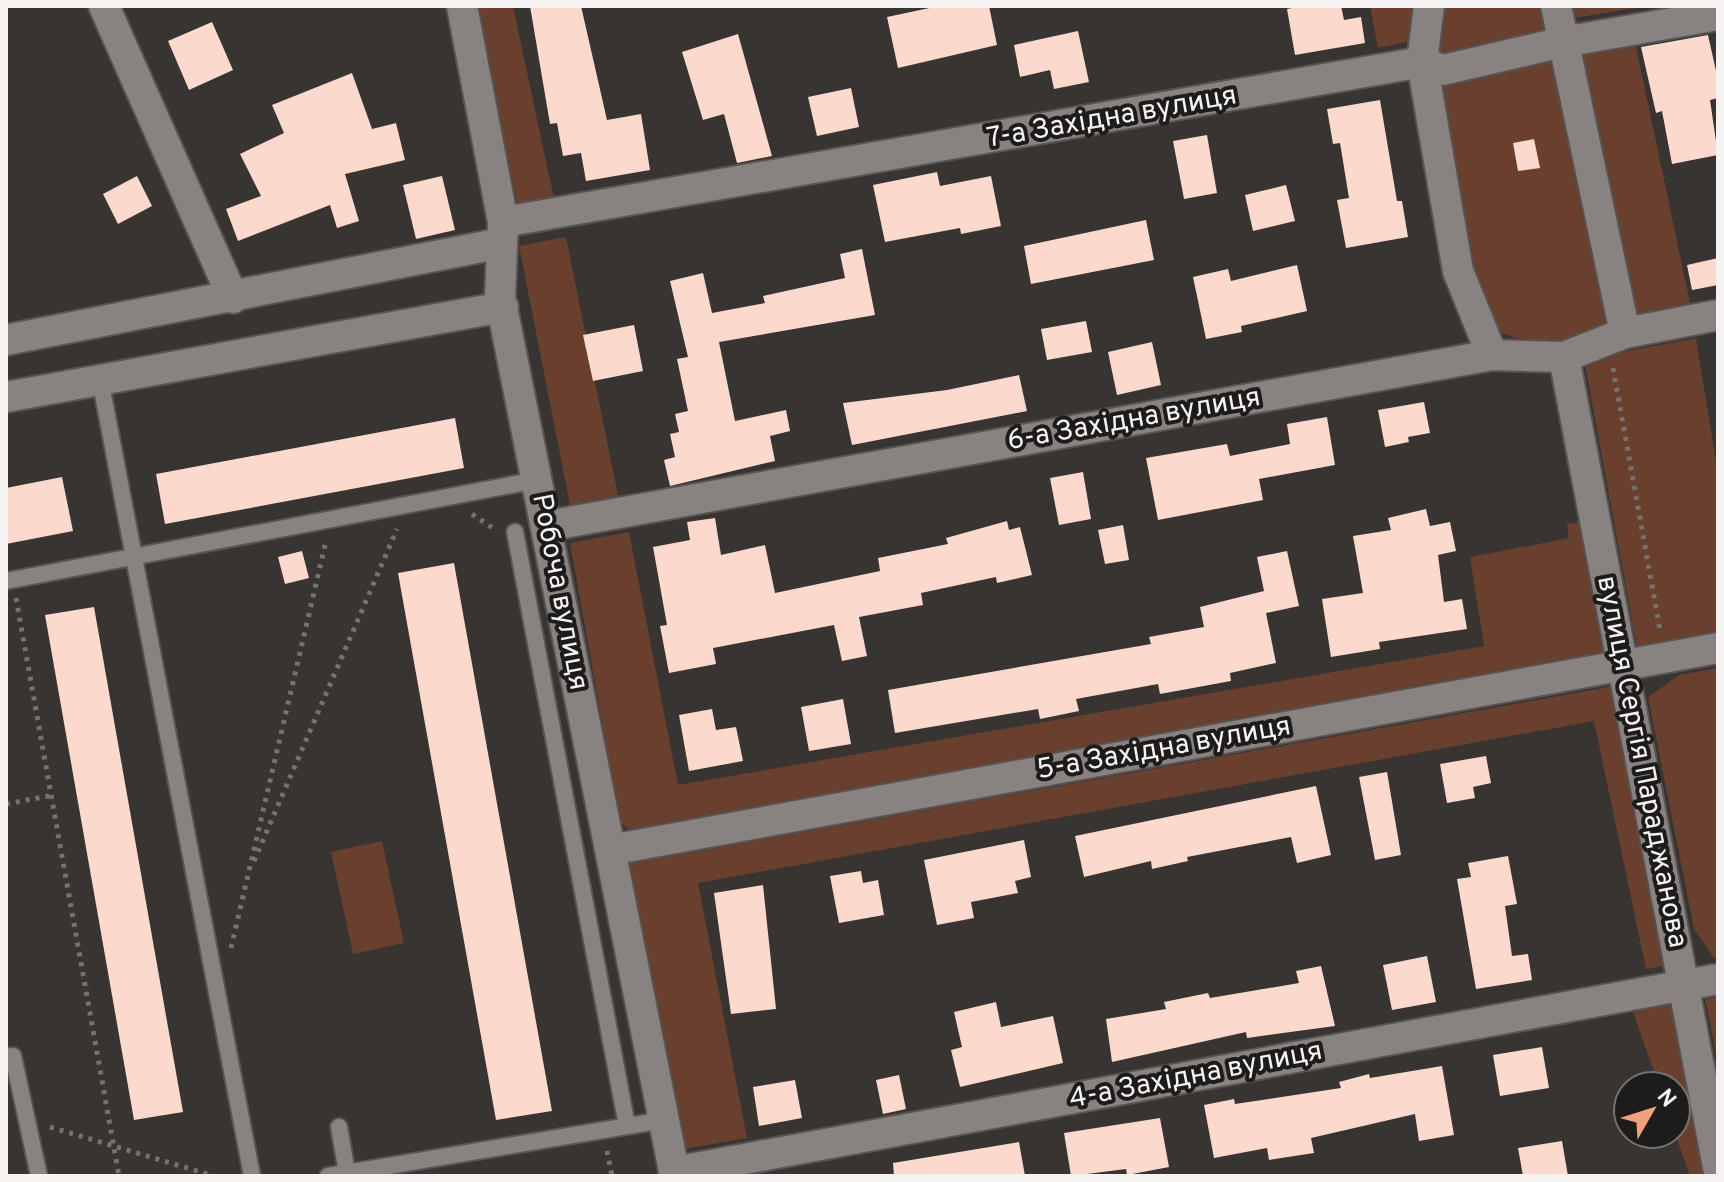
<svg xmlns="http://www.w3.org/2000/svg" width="1724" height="1182" viewBox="0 0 1724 1182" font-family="Overpass,sans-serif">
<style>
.green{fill:#693f2e}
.building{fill:#fbd9cc}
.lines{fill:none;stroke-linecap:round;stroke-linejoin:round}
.service-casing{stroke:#575352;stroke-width:20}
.minor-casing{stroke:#575352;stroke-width:34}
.path{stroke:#757270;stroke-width:5;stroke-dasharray:4 6;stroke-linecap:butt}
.service{stroke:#888381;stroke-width:16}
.minor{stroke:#888381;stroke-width:30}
.labels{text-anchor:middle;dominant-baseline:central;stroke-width:8;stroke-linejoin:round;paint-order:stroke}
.street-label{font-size:28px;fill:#f5f3f2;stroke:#1d1c1b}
</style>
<rect width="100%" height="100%" fill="#373432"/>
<path class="green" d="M 476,6 L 513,6 L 554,199 L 518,207 Z
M 1370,6 L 1420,6 L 1412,41 L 1378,48 Z
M 1434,6 L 1549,6 L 1555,36 L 1448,60 L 1431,56 Z
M 1566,6 L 1634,6 L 1635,8 L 1568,19 Z
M 1635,42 L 1690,303 L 1630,316 L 1577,52 Z
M 1558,55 L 1610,319 C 1579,357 1532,346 1492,329 L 1469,273 L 1439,78 Z
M 566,237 L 618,496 L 570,505 L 519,246 Z
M 1696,338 L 1718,474 L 1718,631 L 1637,647 L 1584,359 Z
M 1583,521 L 1608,653 L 635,834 L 620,822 L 570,543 L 629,532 L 678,785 L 1484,646 L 1470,557 L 1569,538 L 1567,524 Z
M 1718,668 L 1718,957 L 1714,958 L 1694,929 L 1648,697 L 1679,675 Z
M 1614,686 L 1667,965 L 1646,969 L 1594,721 L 698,883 L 747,1138 L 685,1149 L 624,878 L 631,863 Z
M 382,841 L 404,943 L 353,954 L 331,852 Z
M 1718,997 L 1718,1063 L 1705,999 Z
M 1673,999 L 1709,1176 L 1690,1176 L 1675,1134 L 1676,1086 L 1659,1086 L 1632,1009 Z"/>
<path class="building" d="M 530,6 L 581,6 L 607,120 L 641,114 L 650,170 L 586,181 L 581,153 L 563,156 L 557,123 L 550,124 Z
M 939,6 L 989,6 L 997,45 L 898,68 L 887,17 Z
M 1302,6 L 1341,6 L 1344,20 L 1361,17 L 1365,43 L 1295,55 L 1287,9 Z
M 212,22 L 233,70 L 189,90 L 168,41 Z
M 1078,31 L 1089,82 L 1054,89 L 1050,70 L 1020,77 L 1014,45 Z
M 738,34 L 772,156 L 737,163 L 724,114 L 703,120 L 682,52 Z
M 1708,35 L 1718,80 L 1718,98 L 1710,100 L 1718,155 L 1672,164 L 1662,111 L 1656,113 L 1641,47 Z
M 352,73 L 372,129 L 396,123 L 405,160 L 345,174 L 359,221 L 337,228 L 330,205 L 238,241 L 226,209 L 261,196 L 240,154 L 284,133 L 272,105 Z
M 851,88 L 859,127 L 817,136 L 808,97 Z
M 1380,100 L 1397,201 L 1402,201 L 1408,237 L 1346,248 L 1337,200 L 1349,198 L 1340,143 L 1333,144 L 1327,109 Z
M 1207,135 L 1217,193 L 1184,199 L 1173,141 Z
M 1534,139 L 1540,168 L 1518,171 L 1513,143 Z
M 937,172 L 940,186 L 991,176 L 1001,226 L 961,234 L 960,228 L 885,242 L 873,185 Z
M 137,176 L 152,206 L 118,224 L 103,194 Z
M 442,176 L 455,230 L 416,239 L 403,185 Z
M 1286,185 L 1295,221 L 1253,231 L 1245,195 Z
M 1146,220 L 1154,260 L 1031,284 L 1024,246 Z
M 862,249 L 875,315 L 719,342 L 735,421 L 786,410 L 790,431 L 770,436 L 775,461 L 670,486 L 664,460 L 675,457 L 670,434 L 679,432 L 675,414 L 688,411 L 677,359 L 688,357 L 670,281 L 703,273 L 712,313 L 765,303 L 763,296 L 845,278 L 840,254 Z
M 1718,258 L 1718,285 L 1692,290 L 1687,265 Z
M 1297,265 L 1307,311 L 1241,326 L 1242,332 L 1206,339 L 1193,277 L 1228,269 L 1231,281 Z
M 1086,321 L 1092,352 L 1047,360 L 1041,329 Z
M 634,325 L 643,371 L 593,381 L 583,335 Z
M 1152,342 L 1161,385 L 1117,395 L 1108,352 Z
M 1019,375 L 1027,411 L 852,445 L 843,403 L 947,390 Z
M 1424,402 L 1430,433 L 1408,437 L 1409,442 L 1385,447 L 1378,410 Z
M 1327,417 L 1335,465 L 1259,479 L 1263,500 L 1158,520 L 1146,458 L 1227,444 L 1230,456 L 1290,444 L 1287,424 Z
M 455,418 L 464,468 L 165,524 L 156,474 Z
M 1083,472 L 1091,519 L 1059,525 L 1050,478 Z
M 62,477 L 73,531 L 6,544 L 6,488 Z
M 1426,509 L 1430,526 L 1450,522 L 1456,551 L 1438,555 L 1444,602 L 1462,599 L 1467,629 L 1379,642 L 1380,649 L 1331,657 L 1322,599 L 1363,593 L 1353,536 L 1391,530 L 1388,518 Z
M 715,518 L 721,555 L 765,545 L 775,593 L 880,571 L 878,558 L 948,544 L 946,538 L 1007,521 L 1009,530 L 1020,527 L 1032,575 L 997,583 L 996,577 L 921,593 L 923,605 L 859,617 L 867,656 L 842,661 L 834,625 L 713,648 L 716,664 L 669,673 L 660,626 L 667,625 L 653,547 L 690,540 L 687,522 Z
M 1123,525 L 1129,560 L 1105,564 L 1098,530 Z
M 302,551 L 309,578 L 285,584 L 278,557 Z
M 1287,551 L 1299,606 L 1266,613 L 1276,663 L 1230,673 L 1231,681 L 1160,694 L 1158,684 L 1076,699 L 1079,711 L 1040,719 L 1038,709 L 895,733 L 888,690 L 1151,644 L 1149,637 L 1204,627 L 1200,607 L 1264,591 L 1257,557 Z
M 454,563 L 552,1111 L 496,1120 L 398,573 Z
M 94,607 L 183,1112 L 134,1120 L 45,615 Z
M 843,699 L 851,744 L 809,751 L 801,707 Z
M 712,709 L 716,730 L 736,727 L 743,761 L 689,771 L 679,715 Z
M 1486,756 L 1491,783 L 1473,787 L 1475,798 L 1447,803 L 1440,764 Z
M 1387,772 L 1401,855 L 1375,860 L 1359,777 Z
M 1316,786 L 1331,855 L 1297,863 L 1291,837 L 1187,857 L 1188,861 L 1152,869 L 1151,861 L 1084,877 L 1075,836 Z
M 1024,840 L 1031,877 L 1015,881 L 1018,893 L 971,902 L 974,918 L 937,925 L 924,860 Z
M 1508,856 L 1517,904 L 1505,906 L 1512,956 L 1528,954 L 1532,980 L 1476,989 L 1457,879 L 1471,877 L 1468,863 Z
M 861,871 L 863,883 L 878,880 L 884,915 L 839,923 L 830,876 Z
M 763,885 L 776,1009 L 731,1014 L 714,893 Z
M 1427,956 L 1436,1002 L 1392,1010 L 1383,965 Z
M 1321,966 L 1335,1026 L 1247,1038 L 1246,1032 L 1112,1062 L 1106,1019 L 1166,1009 L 1164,1002 L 1208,993 L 1210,998 L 1299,983 L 1296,971 Z
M 996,1002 L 1001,1027 L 1053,1016 L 1063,1063 L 960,1087 L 951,1050 L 962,1047 L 954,1012 Z
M 1542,1047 L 1549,1088 L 1500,1096 L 1493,1055 Z
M 1442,1066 L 1454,1135 L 1419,1141 L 1415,1114 L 1311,1138 L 1314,1153 L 1269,1160 L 1267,1148 L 1214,1158 L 1204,1105 L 1234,1099 L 1235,1104 L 1341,1088 L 1339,1082 L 1369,1074 L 1370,1078 Z
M 899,1075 L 906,1109 L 883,1114 L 876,1080 Z
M 795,1080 L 802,1118 L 759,1126 L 753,1087 Z
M 1160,1118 L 1169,1167 L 1127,1175 L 1126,1169 L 1071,1176 L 1064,1133 Z
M 1562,1141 L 1568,1176 L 1523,1176 L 1518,1148 Z
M 1019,1142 L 1025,1176 L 894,1176 L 893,1163 Z"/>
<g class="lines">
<defs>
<path id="service" d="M 100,379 L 252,1176
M 515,532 L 627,1126
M 6,581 L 537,480
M 6,1057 L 13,1056 L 39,1176
M 339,1127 L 347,1173
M 328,1176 L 664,1120"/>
<path id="minor" d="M 104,6 L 233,298
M 462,6 L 503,222 L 500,297 L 675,1176
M 1429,6 L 1422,62 L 1458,271 L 1492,355
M 1556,6 L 1625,333
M 503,222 L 1422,62 L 1443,70 L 1563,42 L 1718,15
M 6,340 L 502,243
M 1564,357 L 1718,1167
M 6,397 L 503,307
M 547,526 L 1492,355 L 1564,357 L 1625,333 L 1718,315
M 610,850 L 1718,648
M 674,1172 L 1718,979"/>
</defs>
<use href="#service" class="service-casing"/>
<use href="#minor" class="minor-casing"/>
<path class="path" d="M 1613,368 L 1660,630
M 472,514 L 497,531
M 16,598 L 119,1176
M 6,804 L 54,795
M 254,861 L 397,529
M 231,948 L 326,541
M 50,1127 L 214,1176
M 607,1151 L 612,1176"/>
<use href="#service" class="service"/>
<use href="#minor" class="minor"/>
</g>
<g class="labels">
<g class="street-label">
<text transform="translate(1112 118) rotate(-10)">7-а Західна вулиця</text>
<text transform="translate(1134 420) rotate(-10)">6-а Західна вулиця</text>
<text transform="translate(559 592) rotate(79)">Робоча вулиця</text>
<text transform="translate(1164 749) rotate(-10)">5-а Західна вулиця</text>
<text transform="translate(1641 762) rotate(79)">вулиця Сергія Параджанова</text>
<text transform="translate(1196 1076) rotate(-11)">4-а Західна вулиця</text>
</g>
</g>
<rect width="1724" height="1182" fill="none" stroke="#f5f3f2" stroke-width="16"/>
<g transform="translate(1652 1110) rotate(51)"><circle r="38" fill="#1d1c1b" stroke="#737271" stroke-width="2"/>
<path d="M0-6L14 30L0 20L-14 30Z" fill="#f2a07e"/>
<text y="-12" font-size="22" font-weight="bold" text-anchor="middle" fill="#f5f3f2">N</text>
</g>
</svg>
